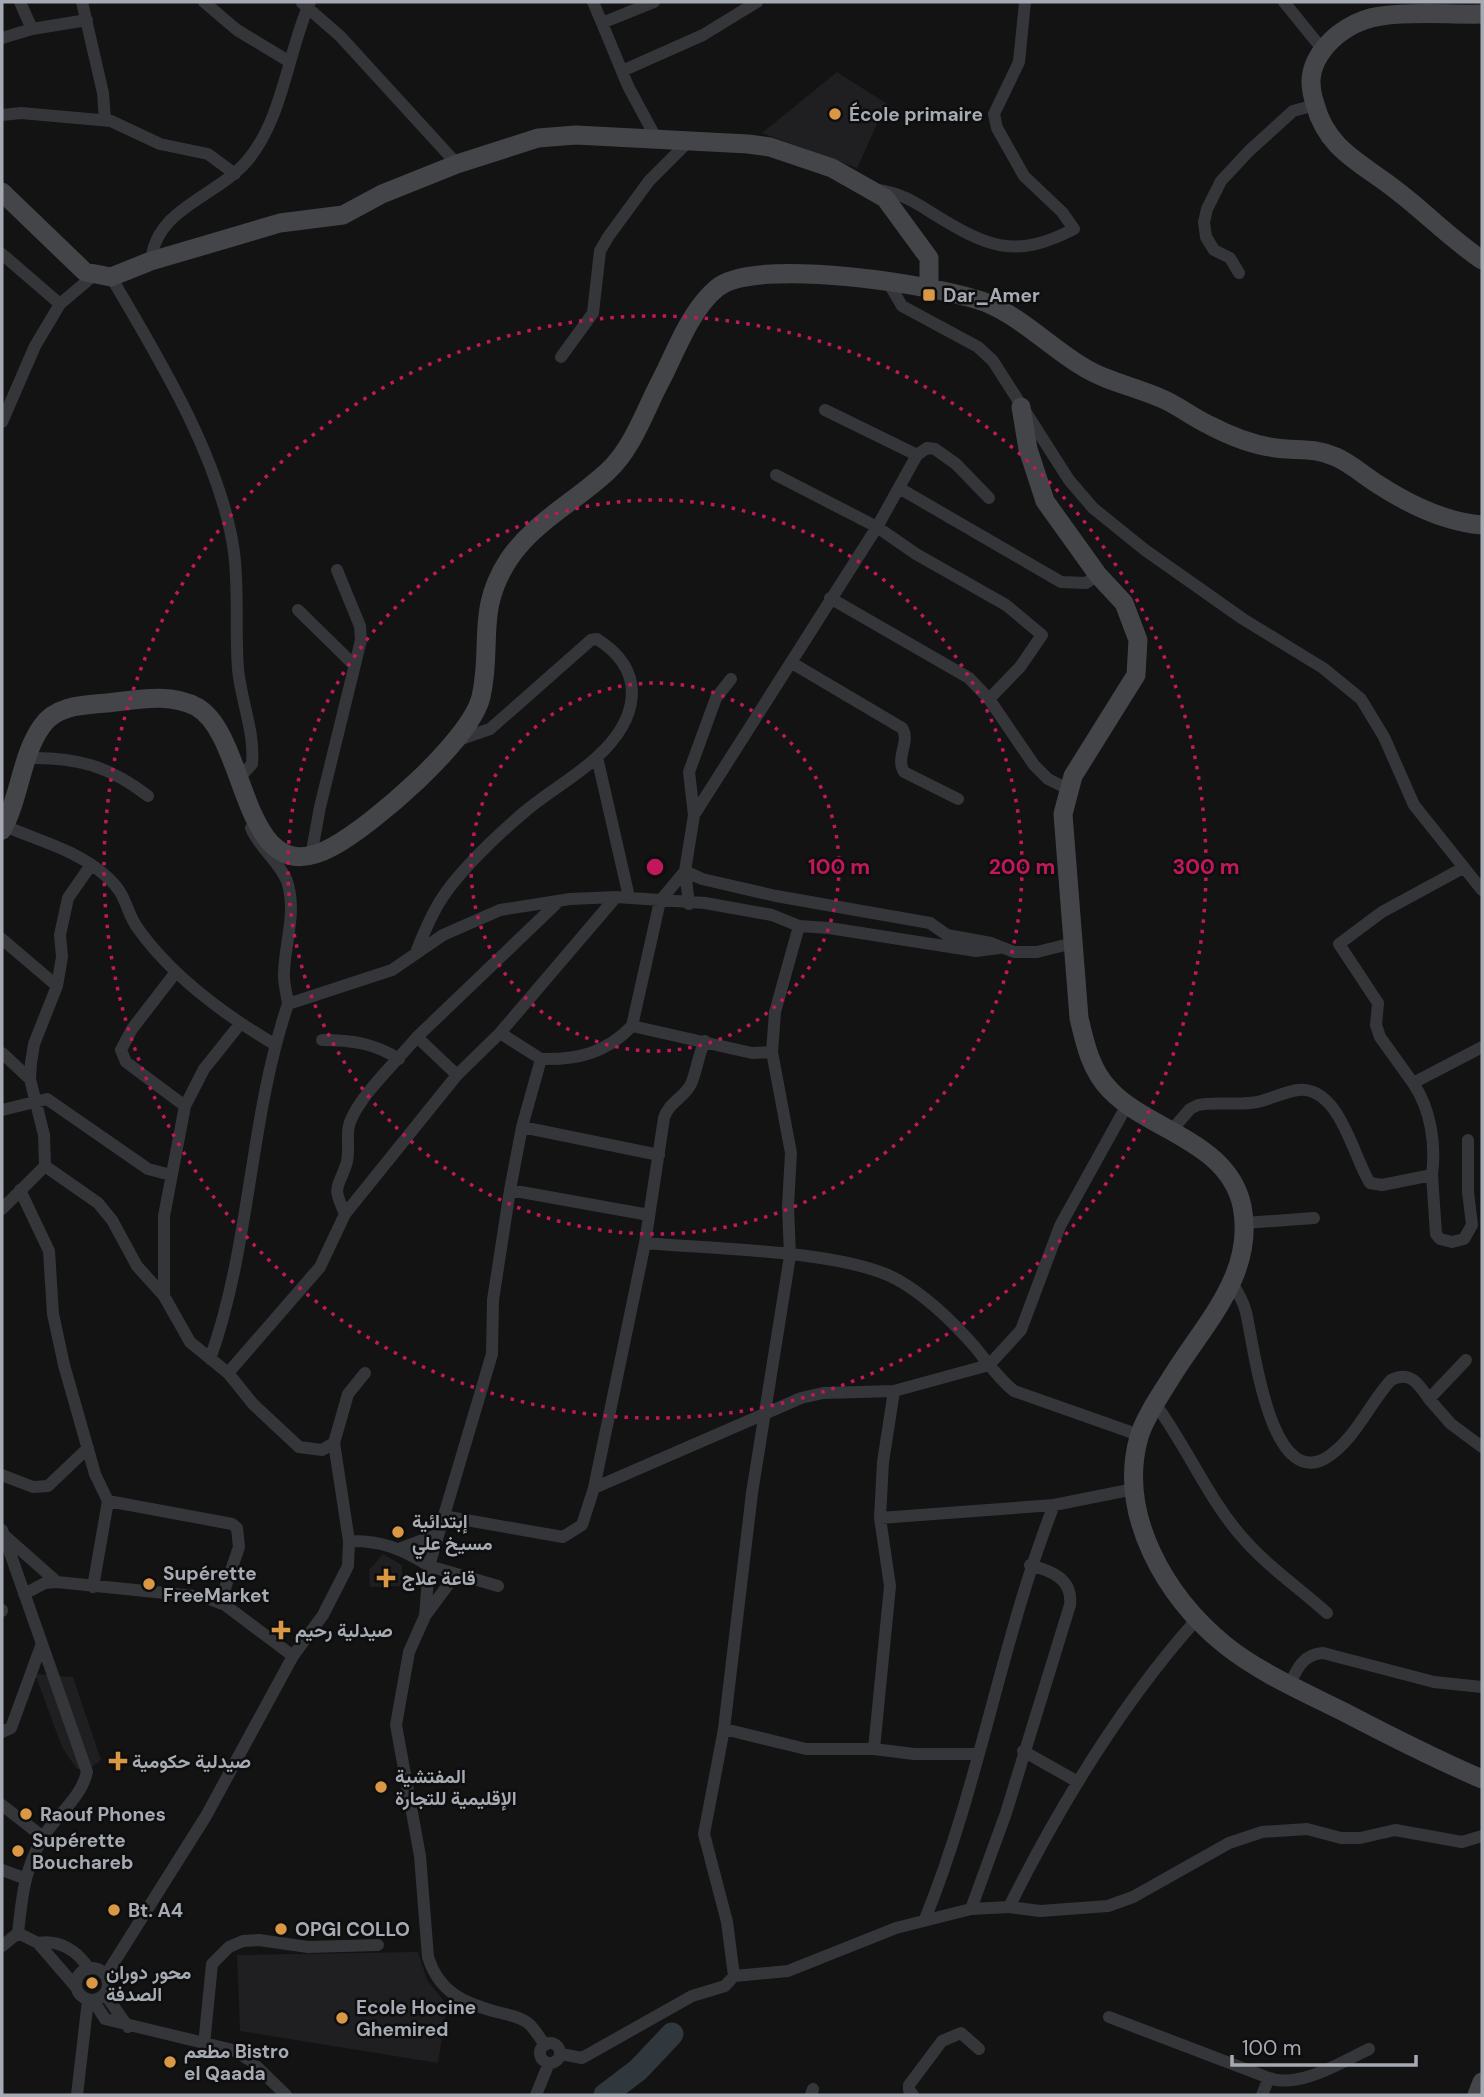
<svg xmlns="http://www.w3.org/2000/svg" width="1484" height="2097" viewBox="0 0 1484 2097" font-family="'DM Sans',Vazirmatn,sans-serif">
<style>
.built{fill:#1f1f21}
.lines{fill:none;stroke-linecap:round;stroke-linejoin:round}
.river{stroke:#30383d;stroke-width:23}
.street{stroke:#343639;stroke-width:12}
.secondary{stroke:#434549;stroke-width:19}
.ring{fill:none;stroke:#c2185b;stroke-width:3.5;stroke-dasharray:3.5 7}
.poi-dot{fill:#db9844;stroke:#0e0e0f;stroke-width:2.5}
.labels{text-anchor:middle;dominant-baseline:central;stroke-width:5;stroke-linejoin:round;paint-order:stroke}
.poi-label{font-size:19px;font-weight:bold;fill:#a6abb3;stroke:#0e0e0f;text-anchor:start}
.centre{fill:#c2185b;stroke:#0e0e0f;stroke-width:3.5}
.ring-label{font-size:21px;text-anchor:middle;font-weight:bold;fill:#c2185b;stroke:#0e0e0f;stroke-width:5;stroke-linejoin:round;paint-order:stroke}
</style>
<rect width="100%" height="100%" fill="#131314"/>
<path class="built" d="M 837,72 L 889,105 L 878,122 L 857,168 L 762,133 Z
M 383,1554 L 402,1565 L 402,1586 L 370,1587 L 369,1570 Z
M 35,1674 L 73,1677 L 101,1760 L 86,1771 L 76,1768 L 62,1747 Z
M 418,1952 L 427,1980 L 447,2005 L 438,2063 L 240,2031 L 237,1955 Z"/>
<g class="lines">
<path class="river" d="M 605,2095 L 638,2070 L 672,2034"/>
<path class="street" d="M 20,2 L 32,29
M 82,2 L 103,93 L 105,120
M 204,2 L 237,30 L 290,62
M 593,2 L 602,23
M 654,2 L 602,23 L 628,86 L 656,138
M 1284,2 L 1323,50
M 302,3 L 340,36 L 457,164
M 2,38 L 32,29 L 87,20
M 622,71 L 703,35 L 757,2
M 2,115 L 21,113 L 111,121 L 160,144 L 208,154 L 235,174
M 877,190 C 899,192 915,202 932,213 C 987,247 1014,260 1074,229 L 1062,212 L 1024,176 L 997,128 L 994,114 L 1019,62 L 1025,2
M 2,254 L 60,304 L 93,276
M 151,261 C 156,208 215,198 247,161 C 283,119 288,51 310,2
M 1239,273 L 1230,258 L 1214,250 L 1206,237 L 1204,222 L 1207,209 L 1221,181 L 1249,151 L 1293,111 L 1315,105
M 111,277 C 158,357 221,459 234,552 C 239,591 235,631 238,669 C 241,701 255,732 252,764 L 240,777
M 888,282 L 902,306 L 978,347 L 993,361 L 1069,480 L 1093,508 L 1145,550 L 1243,619 L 1323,668 L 1361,699 L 1384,737 L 1414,805 L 1482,890
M 561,357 L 593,313 L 600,251 L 608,237 L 649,181 L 689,141
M 825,410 L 917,455
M 2,422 L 35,346 L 60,304
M 776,475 L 877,527 L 916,554 L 1006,605 L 1042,635 L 1020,667 L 989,699
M 899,488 L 1061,582 L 1086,583 L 1098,575
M 830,598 L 969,678 L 989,699 L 1034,765 L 1048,779 L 1068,789
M 298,610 L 354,665
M 792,663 L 902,728 C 911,741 895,757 904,772 L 958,799
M 597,757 L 629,897
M 28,758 C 77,757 109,766 148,796
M 694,815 L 689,772 L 716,698 L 731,679
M 5,826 C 39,841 77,850 106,876 C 129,896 124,910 139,930 C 173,977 225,1015 274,1044
M 251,828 C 259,848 279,861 287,881 C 297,912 285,942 284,972 C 283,982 287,994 288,1004 L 392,970 L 443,935 L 500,910 L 570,899 L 616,897 L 705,903 L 772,915 L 799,926 L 829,928 L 976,951 L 999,948
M 311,856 L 320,807 L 361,640 L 360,626 L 337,570
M 91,865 L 68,898 L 60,935 L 62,957 L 57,986 L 34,1044 L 31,1063 L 30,1079 L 44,1135 L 45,1166 L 98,1203 L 112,1220 L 137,1266 L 164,1296 L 190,1342 L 228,1373 L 253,1404 L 299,1447 L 322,1450 L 334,1443
M 689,904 L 685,871 L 694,815 L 877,527 L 917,455 L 927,448 L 935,449 L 956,464 L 989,498
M 2,939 L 57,986
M 417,950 C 435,904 446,888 480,853 C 495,838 511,823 528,809 C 550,791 575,777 596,758 C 638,720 649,672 597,639 L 591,640 L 490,729 L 458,740
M 176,972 L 132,1029 L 121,1050 L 126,1062 L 185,1106
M 632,1026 L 752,1053 L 772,1052 L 775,1012 L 799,926
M 322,1040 C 351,1040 374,1043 399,1059
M 2,1053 L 30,1079
M 541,1059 L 500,1033 L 616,897
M 457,1075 L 417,1037 L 557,903
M 1413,1083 L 1380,1037 L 1376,1025 L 1378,1003 L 1339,944 L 1382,912 L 1463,868
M 2,1110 L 47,1099 L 148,1169 L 171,1175
M 522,1127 L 659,1155
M 1172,1130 L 1190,1109 L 1198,1105 C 1217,1101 1237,1106 1257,1102 C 1271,1099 1284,1092 1298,1090 C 1340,1086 1353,1157 1370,1183 L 1382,1185 L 1432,1175 L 1436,1234 L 1440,1239 L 1452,1242 L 1464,1239 L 1472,1225 L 1468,1192 L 1468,1140
M 1432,1175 C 1436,1145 1431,1109 1413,1083 L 1482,1047
M 20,1190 L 49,1251 L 53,1314 L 64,1365 L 95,1474 L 108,1501 L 93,1587
M 510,1190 L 649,1215
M 2,1209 L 45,1166
M 345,1214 C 332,1185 337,1191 346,1165 C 351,1151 345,1135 350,1122 C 361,1094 398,1060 417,1037
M 1244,1223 L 1314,1218
M 645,1243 C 710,1249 845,1250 898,1280 C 926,1296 954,1323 975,1347 C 988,1363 998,1378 1014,1391 L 1139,1435
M 1232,1283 C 1238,1292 1243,1301 1246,1312 C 1253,1340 1269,1491 1326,1458 C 1355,1440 1369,1404 1391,1380 C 1410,1370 1419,1384 1429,1399 L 1466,1360
M 164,1296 L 164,1216 L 185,1106 L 204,1069 L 240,1024
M 210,1359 C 251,1245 249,1119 288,1004
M 228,1373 L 320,1267 L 345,1214 L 457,1075 L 500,1033
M 894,1391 L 883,1462 L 880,1518 L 890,1586 L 874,1749 L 914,1754 L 979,1754
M 1429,1399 L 1451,1424 L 1482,1447
M 1156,1405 C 1187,1447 1207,1497 1242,1537 C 1266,1565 1299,1588 1327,1613
M 2,1475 L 33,1487 L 48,1486 L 88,1448
M 594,1488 L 801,1398 L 823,1393 L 894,1391 L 989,1365 L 1021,1330 L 1060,1226 L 1127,1105
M 108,1501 L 232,1524 L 237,1528 L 239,1547 L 220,1603
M 443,1516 L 563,1537 L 582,1525 L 594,1488 L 645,1243 L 664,1118 C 669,1102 683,1099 691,1084 C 697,1070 698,1055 705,1041
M 880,1518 L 1054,1505 L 1134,1489
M 2,1530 L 87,1772 C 81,1799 55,1816 42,1839 C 24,1871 22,1897 18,1933 L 2,1946
M 5,1536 L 57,1582
M 349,1541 L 334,1443 L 348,1394 L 365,1373
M 401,1548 L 438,1534
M 456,1574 L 425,1616 L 409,1652 L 396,1725 L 420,1856 L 428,1957 C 439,1992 463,2003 497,2012 C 508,2015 519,2016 528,2023 C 535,2029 539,2037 545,2045
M 498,1586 L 429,1566 L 492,1354 L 493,1300 L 510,1190 L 522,1127 L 541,1059 C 578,1060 606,1053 632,1026 L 660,901 L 685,871 L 702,879 L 776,896 L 930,923 L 947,935 L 991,943 L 1014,952 L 1037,952 L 1073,943
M 24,1594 L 45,1583 L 57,1582 L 204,1597 L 225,1605 L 293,1656
M 2,1611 L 2,1610
M 1290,1684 C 1297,1668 1304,1654 1323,1653 L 1434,1682 L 1482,1687
M 724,1729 L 806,1749 L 874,1749
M 2,1732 L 11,1728 L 41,1646
M 1023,1751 L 1078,1782
M 2,1805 L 43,1837
M 2,1870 L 24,1878
M 1009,1907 C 1060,1805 1121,1704 1197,1619
M 971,1909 L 1006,1813 L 1070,1605 C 1073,1579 1052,1571 1030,1565
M 925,1919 C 980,1784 1001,1640 1054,1505
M 18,1933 L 38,1943 L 76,1987
M 38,1943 C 59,1939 78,1951 89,1969
M76 1984a16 16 0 1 1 32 0a16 16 0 1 1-32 0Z
M 106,1975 L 206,1816 L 293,1656 L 323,1615 L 348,1566 L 349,1541 C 380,1540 403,1549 429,1566 L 425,1616
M 734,1976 L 788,1971 L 896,1928 L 971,1909 L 1009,1907 L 1040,1911 L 1108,1906 L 1133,1897 L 1229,1843 L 1262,1832 L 1307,1829 L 1341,1838 L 1360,1838 L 1395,1830 L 1462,1842 L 1482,1836
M 105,1994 L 128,2027
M 93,2000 L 105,2019 L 233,2050 L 251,2061 L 286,2095
M 1109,2017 L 1269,2078
M540 2053a10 10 0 1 1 20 0a10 10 0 1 1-20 0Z
M 204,2045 L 212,1964 L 229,1947 L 243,1941 L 259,1940 L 308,1947 L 378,1945
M 561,2054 L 582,2058 L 692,1996 L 725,1986 L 734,1976 L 727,1922 L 704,1834 L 724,1729 L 752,1493 L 790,1256 L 788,1206 L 791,1153 L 772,1052
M 77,2095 L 88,2000
M 536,2095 L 549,2063
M 811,2095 L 813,2089
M 913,2095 L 909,2090 L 909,2085 L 942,2041 L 961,2033 L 979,2049
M 1262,2095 L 1269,2078 C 1299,2089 1342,2062 1369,2049"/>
<path class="secondary" d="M 1482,14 C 1449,15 1415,11 1381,16 C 1357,19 1333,34 1320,54 C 1309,71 1309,85 1315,104 C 1327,150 1362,163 1396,190 C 1426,213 1451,239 1482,260
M 2,192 L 85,272 L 111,277 L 151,261 L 280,223 L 343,215 L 382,194 L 457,164 L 538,138 L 576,135 L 748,144 L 770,147 L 832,168 L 885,198 L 929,258 L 929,288
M 1021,407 L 1028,449 L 1045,501 L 1098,575 L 1124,603 L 1138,640 L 1136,675 L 1073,776 L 1063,814 L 1079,1018 C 1085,1044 1091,1071 1110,1090 C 1149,1131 1228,1141 1242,1206 C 1256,1276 1201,1327 1169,1381 C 1159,1397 1144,1419 1139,1437 C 1117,1515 1166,1597 1225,1645 C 1260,1673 1304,1692 1344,1712 C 1390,1736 1435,1759 1482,1779
M 2,830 C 20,798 21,755 42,726 C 56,705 84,705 107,703 C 136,700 169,692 197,707 C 250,738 240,897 332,847 C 373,825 470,741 481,697 C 493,644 475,611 509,559 C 535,521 575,502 608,471 C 632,449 644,413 659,384 C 675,354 690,310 717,288 C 755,256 941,285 987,303 C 1022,318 1048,345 1080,365 C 1106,382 1137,387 1165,400 C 1180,407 1194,418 1209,425 C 1232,437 1261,448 1287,449 C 1305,450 1318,449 1336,457 C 1352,464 1364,476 1379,485 C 1410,505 1445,522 1482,525
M 1477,2095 L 1482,2082"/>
</g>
<g class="ring">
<circle cx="655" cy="867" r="184"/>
<circle cx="655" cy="867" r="367"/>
<circle cx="655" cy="867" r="551"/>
</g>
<g class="poi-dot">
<circle cx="835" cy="114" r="7"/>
<rect x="922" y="288" width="14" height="14" rx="3.5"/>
<circle cx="398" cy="1532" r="7"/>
<path d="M382.5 1567.5h7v7h7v7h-7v7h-7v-7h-7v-7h7z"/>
<circle cx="149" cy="1584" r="7"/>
<path d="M277.5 1619.5h7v7h7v7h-7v7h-7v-7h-7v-7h7z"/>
<path d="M114.5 1750.5h7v7h7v7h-7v7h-7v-7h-7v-7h7z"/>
<circle cx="381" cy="1787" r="7"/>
<circle cx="26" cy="1814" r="7"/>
<circle cx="18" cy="1851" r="7"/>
<circle cx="114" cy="1910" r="7"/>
<circle cx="281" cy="1929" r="7"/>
<circle cx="92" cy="1983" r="7"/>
<circle cx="342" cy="2018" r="7"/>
<circle cx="170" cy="2062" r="7"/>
</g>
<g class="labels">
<g class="poi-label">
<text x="849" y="114">École primaire</text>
<text x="943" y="295">Dar_Amer</text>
<text x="412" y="1521">إبتدائية<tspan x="412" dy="22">مسيخ علي</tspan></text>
<text x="163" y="1573">Supérette<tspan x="163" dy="22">FreeMarket</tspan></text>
<text x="402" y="1578">قاعة علاج</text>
<text x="295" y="1630">صيدلية رحيم</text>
<text x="132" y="1761">صيدلية حكومية</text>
<text x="395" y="1776">المفتشية<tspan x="395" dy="22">الإقليمية للتجارة</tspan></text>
<text x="40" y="1814">Raouf Phones</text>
<text x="32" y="1840">Supérette<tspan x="32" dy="22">Bouchareb</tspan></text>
<text x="128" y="1910">Bt. A4</text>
<text x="295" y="1929">OPGI COLLO</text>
<text x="106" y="1972">محور دوران<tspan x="106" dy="22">الصدفة</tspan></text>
<text x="356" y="2007">Ecole Hocine<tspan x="356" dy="22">Ghemired</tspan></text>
<text x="184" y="2051">مطعم Bistro<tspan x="184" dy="22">el Qaada</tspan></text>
</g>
</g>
<circle cx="655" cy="867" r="10" class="centre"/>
<g class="ring-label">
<text x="839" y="874">100 m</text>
<text x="1022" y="874">200 m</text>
<text x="1206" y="874">300 m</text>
</g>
<rect width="1484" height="2097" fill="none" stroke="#a6abb3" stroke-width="7"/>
<path d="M1232 2055v10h184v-10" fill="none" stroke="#a6abb3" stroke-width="3.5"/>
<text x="1242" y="2055" font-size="21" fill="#a6abb3" stroke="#0e0e0f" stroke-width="5" paint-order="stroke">100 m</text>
</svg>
